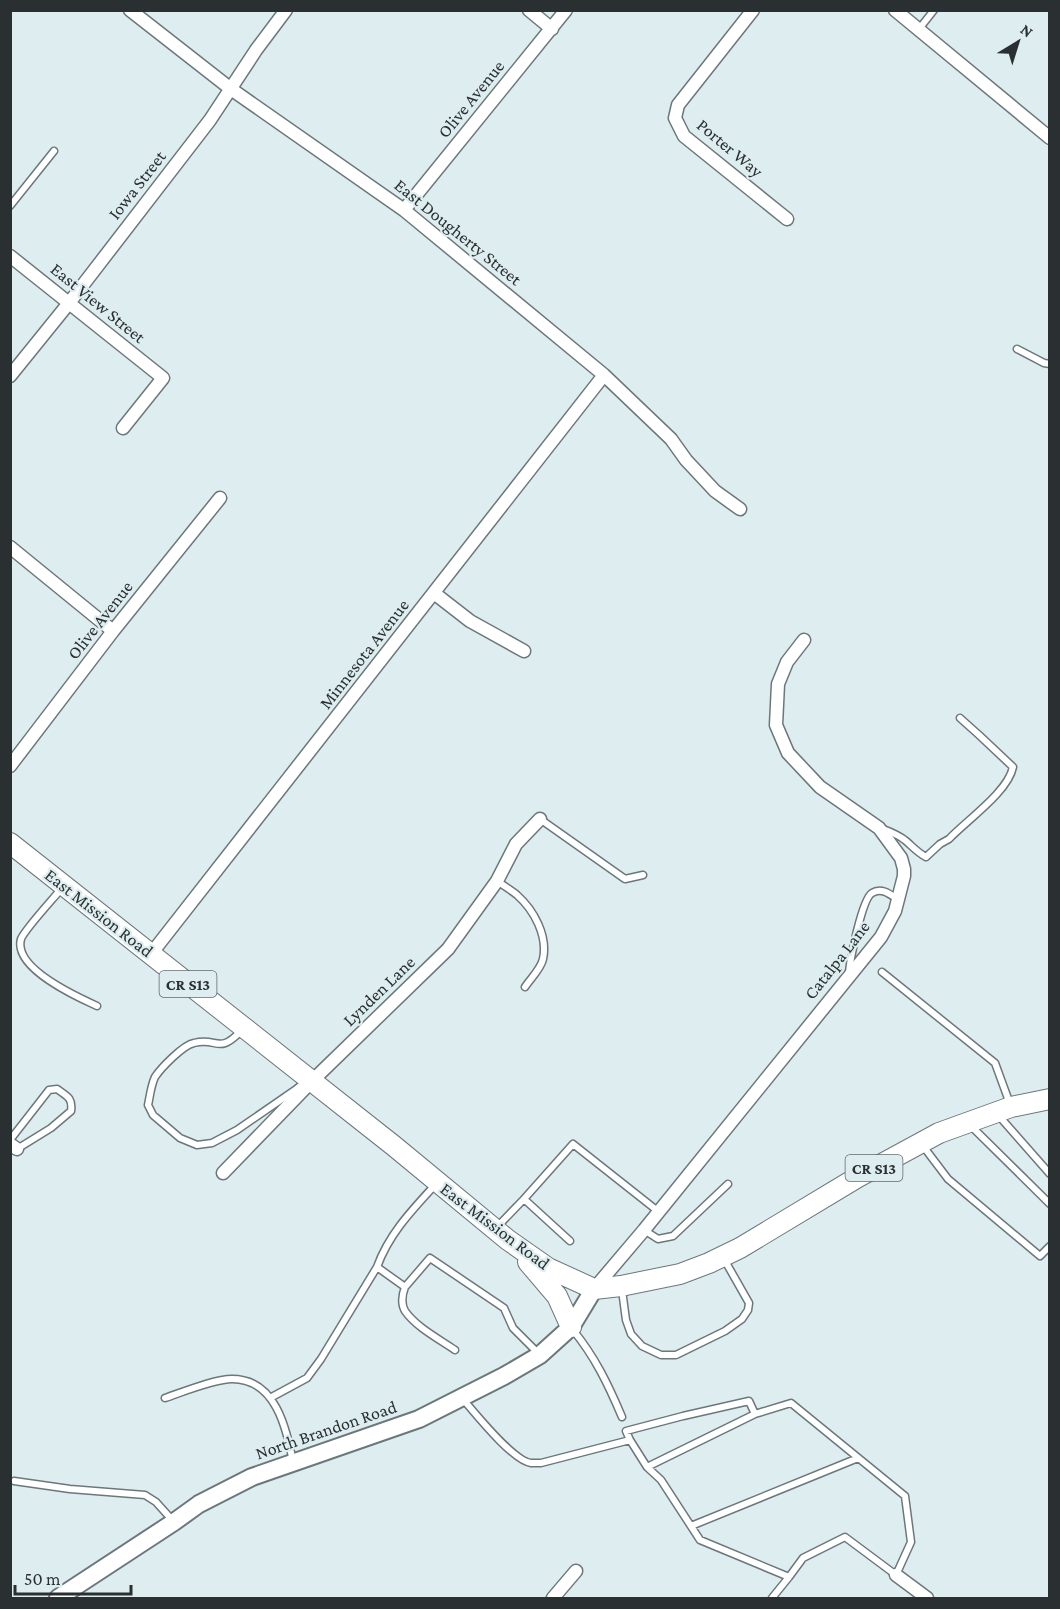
<svg xmlns="http://www.w3.org/2000/svg" width="1060" height="1609" viewBox="0 0 1060 1609" font-family="'Crimson Pro',serif">
<style>
.lines{fill:none;stroke-linecap:round;stroke-linejoin:round}
.lane-casing{stroke:#6b787b;stroke-width:9}
.street-casing{stroke:#6b787b;stroke-width:15}
.secondary-casing{stroke:#6b787b;stroke-width:20}
.primary-casing{stroke:#6b787b;stroke-width:22}
.lane{stroke:#fff;stroke-width:6}
.street{stroke:#fff;stroke-width:12}
.secondary{stroke:#fff;stroke-width:16}
.primary{stroke:#fff;stroke-width:20}
.labels{text-anchor:middle;dominant-baseline:central;stroke-width:4.5;stroke-linejoin:round;paint-order:stroke}
.shield{fill:#deedf0;stroke:#60696a;stroke-width:1.5}
.shield-label{font-size:16px;font-weight:bold;fill:#2a3031}
.street-label{font-size:18px;fill:#2a3031;stroke:#deedf0}
</style>
<rect width="100%" height="100%" fill="#deedf0"/>
<g class="lines">
<defs>
<path id="lane" d="M 919,29 L 934,10
M 10,206 L 54,151
M 1017,349 L 1044,363 L 1050,364
M 540,819 L 625,879 L 643,875
M 883,829 C 891,832 899,835 906,841 C 913,847 918,853 926,857 L 940,844 L 949,839 C 967,820 1008,792 1013,767 L 979,735 L 960,718
M 497,881 C 504,886 511,890 517,895 C 534,910 548,936 543,959 C 541,969 530,979 525,987
M 62,888 C 53,899 25,929 21,939 C 13,968 77,997 97,1006
M 882,972 L 995,1063 L 1010,1104
M 849,973 C 850,960 862,899 872,893 C 881,887 890,894 897,899
M 241,1031 C 218,1055 218,1037 194,1043 C 183,1045 161,1068 155,1077 C 151,1085 150,1096 148,1105 L 153,1115 L 180,1138 L 197,1145 L 212,1143 L 237,1130 L 295,1090 L 300,1086
M 999,1116 L 1050,1174
M 971,1126 L 1050,1204
M 10,1140 L 49,1090 L 57,1089 C 67,1096 73,1098 71,1111 L 51,1128 L 17,1149
M 923,1146 L 948,1179 L 1040,1256 L 1050,1246
M 435,1185 C 412,1210 389,1234 377,1267 L 405,1287 L 430,1258 L 504,1308 L 513,1328 L 539,1354
M 524,1199 L 573,1144 L 659,1212
M 497,1227 L 524,1199 L 570,1241
M 644,1230 L 658,1239 L 673,1236 L 728,1184
M 405,1287 C 402,1295 401,1304 405,1311 C 416,1327 439,1339 455,1350
M 622,1290 L 626,1320 L 631,1334 L 642,1346 L 661,1355 L 676,1355 L 725,1331 L 742,1319 L 748,1310 L 749,1303 L 724,1259
M 573,1330 C 595,1357 608,1384 622,1417
M 165,1398 C 183,1392 214,1379 232,1379 C 276,1379 286,1428 293,1462
M 270,1398 L 307,1378 L 321,1359 L 377,1267
M 462,1398 C 475,1413 513,1461 531,1463 C 534,1463 538,1463 541,1463 L 630,1440
M 749,1401 L 755,1414 L 791,1403 L 905,1496 L 911,1542 L 896,1575 L 845,1537 L 803,1558 L 789,1577 L 700,1540 L 661,1480 L 647,1467 L 630,1440 L 626,1431 L 683,1416 Z
M 647,1467 L 755,1414
M 14,1481 L 70,1489 L 145,1495 L 156,1502 L 174,1522
M 691,1526 L 858,1458
M 772,1598 L 789,1577"/>
<path id="street" d="M 130,10 L 231,89 L 404,210 L 604,375 L 671,439 L 686,460 L 715,491 L 740,509
M 529,10 L 552,29
M 753,10 L 678,105 L 675,118 L 684,136 L 787,219
M 895,10 L 1050,138
M 404,210 L 566,10
M 10,256 L 163,378 L 123,428
M 10,376 L 69,303 L 210,120 L 256,50 L 286,10
M 10,547 L 113,631
M 434,593 L 470,621 L 524,651
M 10,766 L 113,631 L 220,498
M 151,954 L 604,375
M 10,1144 L 17,1149
M 223,1173 L 311,1082 L 448,949 L 497,881 L 516,844 L 540,819
M 594,1289 L 644,1230 L 881,937 L 895,911 L 904,876 L 904,869 L 901,858 L 879,828 L 820,787 L 788,753 L 776,725 L 778,684 L 787,662 L 804,640
M 896,1575 L 927,1598
M 553,1598 L 576,1571"/>
<path id="secondary" d="M 58,1598 L 174,1522 L 199,1504 L 252,1477 L 419,1419 L 504,1376 L 540,1355 L 571,1327 L 594,1289"/>
<path id="primary" d="M 10,843 L 394,1146 L 508,1240 L 548,1268 L 594,1289 L 621,1286 L 680,1274 L 709,1263 L 740,1248 L 858,1177 L 939,1133 L 1011,1107 L 1050,1099
M 528,1262 L 557,1296 L 571,1327"/>
</defs>
<use href="#lane" class="lane-casing"/>
<use href="#street" class="street-casing"/>
<use href="#secondary" class="secondary-casing"/>
<use href="#primary" class="primary-casing"/>
<use href="#lane" class="lane"/>
<use href="#street" class="street"/>
<use href="#secondary" class="secondary"/>
<use href="#primary" class="primary"/>
</g>
<g class="labels">
<g class="shield">
<rect x="159.5" y="971" width="57" height="26" rx="4.5"/>
<rect x="845.5" y="1155" width="57" height="26" rx="4.5"/>
</g>
<g class="shield-label">
<text x="188" y="984">CR S13</text>
<text x="874" y="1168">CR S13</text>
</g>
<g class="street-label">
<text transform="translate(471 99) rotate(-51)">Olive Avenue</text>
<text transform="translate(730 148) rotate(40)">Porter Way</text>
<text transform="translate(137 185) rotate(-52)">Iowa Street</text>
<text transform="translate(458 232) rotate(39)">East Dougherty Street</text>
<text transform="translate(98 303) rotate(39)">East View Street</text>
<text transform="translate(100 620) rotate(-52)">Olive Avenue</text>
<text transform="translate(364 654) rotate(-52)">Minnesota Avenue</text>
<text transform="translate(99 913) rotate(38)">East Mission Road</text>
<text transform="translate(837 960) rotate(-52)">Catalpa Lane</text>
<text transform="translate(379 991) rotate(-44)">Lynden Lane</text>
<text transform="translate(495 1226) rotate(37)">East Mission Road</text>
<text transform="translate(326 1430) rotate(-19)">North Brandon Road</text>
</g>
</g>
<rect width="1060" height="1609" fill="none" stroke="#2a3031" stroke-width="24"/>
<g transform="translate(1018 42) rotate(38)" stroke="#deedf0" stroke-width="4.5" paint-order="stroke">
<path d="M0-4.5L10 22L0 15L-10 22Z" fill="#2a3031"/>
<text y="-9" font-size="16" font-weight="bold" text-anchor="middle" fill="#2a3031">N</text>
</g>
<path d="M15 1585v9h116v-9" fill="none" stroke="#2a3031" stroke-width="3"/>
<text x="24" y="1585" font-size="18" fill="#2a3031" stroke="#deedf0" stroke-width="4.5" paint-order="stroke">50 m</text>
</svg>
